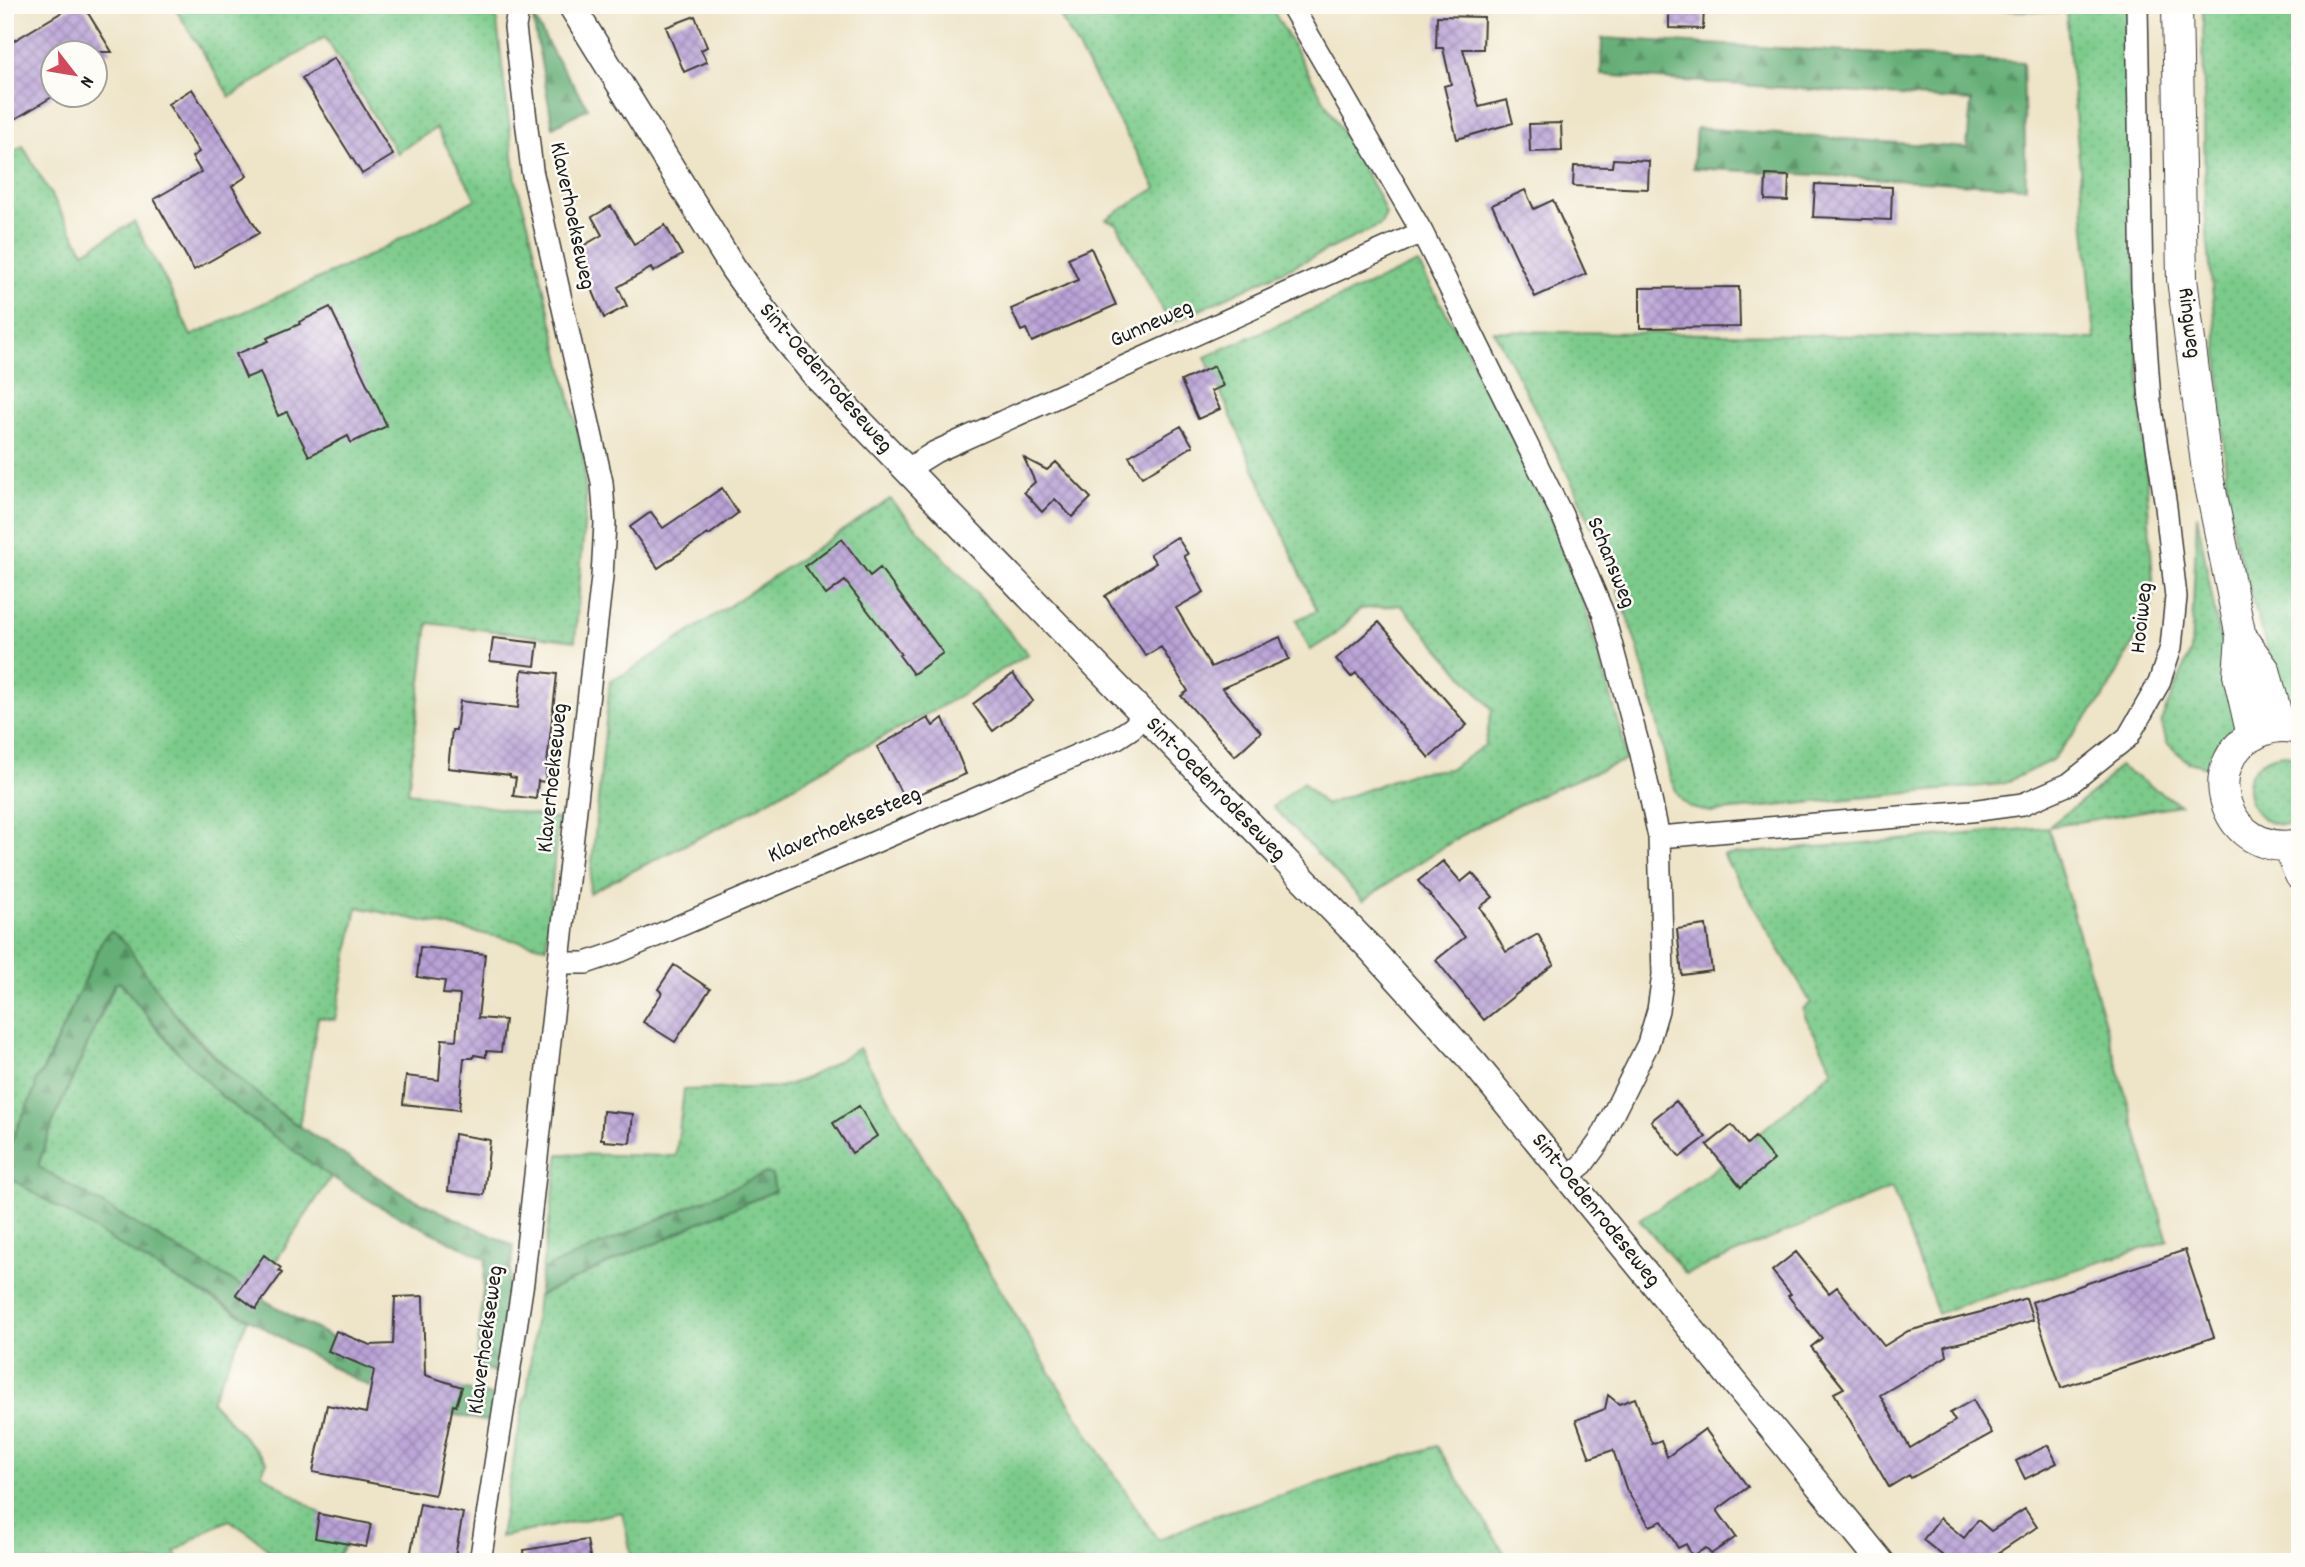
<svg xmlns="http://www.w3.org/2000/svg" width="2305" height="1567" viewBox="0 0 2305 1567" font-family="Dekko,sans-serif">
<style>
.grass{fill:url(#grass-dots);stroke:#4c7454;stroke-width:2}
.forest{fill:url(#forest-firs);stroke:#40664a;stroke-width:2}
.building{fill:url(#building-cross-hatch)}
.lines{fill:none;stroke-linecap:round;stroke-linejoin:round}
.minor-casing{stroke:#3c3a36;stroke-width:24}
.tertiary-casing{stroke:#3c3a36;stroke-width:29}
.secondary-casing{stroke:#3c3a36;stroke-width:32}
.minor{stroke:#fff;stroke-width:21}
.tertiary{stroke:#fff;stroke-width:26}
.secondary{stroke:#fff;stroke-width:30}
.labels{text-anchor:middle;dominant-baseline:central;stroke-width:5;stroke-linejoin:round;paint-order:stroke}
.street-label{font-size:23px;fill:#1c1c1c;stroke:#fdfcf7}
</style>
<defs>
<pattern id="grass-dots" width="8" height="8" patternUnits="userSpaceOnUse" patternTransform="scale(1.75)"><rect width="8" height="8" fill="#7ccb8b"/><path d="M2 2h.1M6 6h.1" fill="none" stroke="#6bae77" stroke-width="1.8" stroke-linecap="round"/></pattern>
<pattern id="forest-firs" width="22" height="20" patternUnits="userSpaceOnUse" patternTransform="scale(1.75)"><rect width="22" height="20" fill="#65af77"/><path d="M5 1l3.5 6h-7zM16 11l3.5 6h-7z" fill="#528e61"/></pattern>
<pattern id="building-cross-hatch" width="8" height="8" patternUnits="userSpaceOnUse" patternTransform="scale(1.75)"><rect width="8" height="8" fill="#baa2d7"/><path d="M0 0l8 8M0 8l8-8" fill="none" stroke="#9683ae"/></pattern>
</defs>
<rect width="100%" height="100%" fill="#fdfcf7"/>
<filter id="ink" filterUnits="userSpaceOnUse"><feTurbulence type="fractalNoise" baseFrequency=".0143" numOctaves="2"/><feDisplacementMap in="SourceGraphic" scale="14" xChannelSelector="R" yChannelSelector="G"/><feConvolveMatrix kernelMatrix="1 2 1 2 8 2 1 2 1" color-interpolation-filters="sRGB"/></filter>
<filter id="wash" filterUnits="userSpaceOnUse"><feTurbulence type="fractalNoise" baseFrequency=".00686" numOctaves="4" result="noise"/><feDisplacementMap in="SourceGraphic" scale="28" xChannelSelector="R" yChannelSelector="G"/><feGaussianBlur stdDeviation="1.57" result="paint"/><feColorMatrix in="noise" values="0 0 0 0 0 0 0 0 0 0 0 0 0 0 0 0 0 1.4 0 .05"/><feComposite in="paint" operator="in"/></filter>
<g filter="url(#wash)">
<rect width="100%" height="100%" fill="#eee4c8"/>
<path class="grass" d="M 184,5 L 495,5 L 516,181 L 529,226 L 583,453 L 586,502 L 575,641 L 428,623 L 408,792 L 558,819 L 546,947 L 357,907 L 335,1020 L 318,1017 L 299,1126 C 221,1073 167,1004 106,935 L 42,1072 L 36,1080 L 35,1089 L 5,1155 L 5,156 L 23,146 L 84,252 L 134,222 L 167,283 L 191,336 L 368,256 L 476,199 L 436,128 L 397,153 L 325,37 L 230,97 L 177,11 Z
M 1054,5 L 1270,5 L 1378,195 L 1386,214 L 1381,225 L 1170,324 L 1117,224 L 1106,219 L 1156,188 Z
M 1833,5 L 2129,5 L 2138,352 L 2154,596 L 2149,614 L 2104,697 L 2052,760 L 2003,784 L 1712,812 C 1683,809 1682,803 1670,778 C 1659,731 1649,683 1634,637 C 1600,530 1547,431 1494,331 L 2095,339 L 2066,12 Z
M 2203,5 L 2300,5 L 2300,715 L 2289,703 L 2270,659 L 2234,538 L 2227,493 L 2218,352 L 2205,211 Z
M 1418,263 L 1489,389 L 1551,519 L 1583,601 L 1622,735 L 1626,760 C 1580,778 1533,796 1489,820 C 1445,844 1404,872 1363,901 L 1273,807 L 1303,782 L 1325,805 L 1411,773 L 1450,769 L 1485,745 L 1492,709 L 1401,605 L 1360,609 L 1335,635 L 1310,650 L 1296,620 L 1317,611 L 1205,357 Z
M 890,499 L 971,587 L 1028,654 L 937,709 L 856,751 L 734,820 L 589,893 L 610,680 L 625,674 L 688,633 Z
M 2197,515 L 2216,619 L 2237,712 L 2234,732 L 2212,768 L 2188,762 L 2167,743 L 2161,721 L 2191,651 Z
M 2283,754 L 2300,759 L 2300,820 C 2251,845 2221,763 2283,754 Z
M 2119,766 L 2180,805 L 2048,827 L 2168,1241 L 1955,1307 L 1938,1314 L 1892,1188 L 1686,1274 L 1639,1219 C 1710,1179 1771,1123 1833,1070 L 1805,1016 L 1803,1009 L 1811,1003 L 1723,855 L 2048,827 L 2095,791 Z
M 116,982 L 121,982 L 157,1029 L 221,1096 L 331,1177 L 254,1294 L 39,1167 L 39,1163 L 53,1122 Z
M 859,1048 C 956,1213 1050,1382 1158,1540 L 1208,1518 L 1437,1446 L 1510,1562 L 633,1562 L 622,1512 L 500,1537 L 524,1400 L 527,1393 L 538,1296 L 646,1246 L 658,1243 L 697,1223 L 775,1191 L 590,1250 L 542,1270 L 559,1154 L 676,1156 L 684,1090 L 779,1087 C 808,1081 833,1063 859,1048 Z
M 5,1175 L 174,1278 L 248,1319 L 211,1401 L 267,1462 L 261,1473 L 351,1534 L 334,1562 L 280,1562 L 256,1538 L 229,1520 L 210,1529 L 175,1552 L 181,1562 L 5,1562 Z"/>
<path class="forest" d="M 532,14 L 556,58 L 588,108 L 553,127 Z
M 1602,38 L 2023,62 L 2026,187 L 1693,168 L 1696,128 L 1967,148 L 1971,101 L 1601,75 Z
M 111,931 L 123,940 L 167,1004 L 189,1032 L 225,1067 L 285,1117 L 406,1195 L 514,1246 L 496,1373 L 482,1369 L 477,1357 L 486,1259 L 379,1206 L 322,1171 L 269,1133 L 221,1096 L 175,1049 L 120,982 L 114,984 L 53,1122 L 39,1163 L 39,1167 L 300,1321 L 368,1355 L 453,1387 L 493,1396 L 489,1422 C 454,1415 419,1408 386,1394 C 312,1361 246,1313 174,1278 L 5,1175 L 5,1155 L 35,1089 L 36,1080 L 43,1072 L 101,943 L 106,935 Z
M 766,1173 L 772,1175 L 775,1191 L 697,1223 L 658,1243 L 646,1246 L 538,1296 L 542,1270 Z"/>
<g id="blocks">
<path class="building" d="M 74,5 L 83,5 L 112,52 L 52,52 L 52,97 L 5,125 L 5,46 Z
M 1669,6 L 1704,7 L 1703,29 L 1669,28 Z
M 695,16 L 707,47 L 701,50 L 707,62 L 684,72 L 666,27 Z
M 1437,16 L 1484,17 L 1483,49 L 1463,49 L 1479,107 L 1507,100 L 1513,123 L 1457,139 L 1444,86 L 1451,84 L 1443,48 L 1436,48 Z
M 334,58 L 393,155 L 362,174 L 302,78 Z
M 192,89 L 247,176 L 232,186 L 259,233 L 194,270 L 154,199 L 201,172 L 192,157 L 199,152 L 168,104 Z
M 1561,123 L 1562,151 L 1530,152 L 1529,124 Z
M 1613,159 L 1649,161 L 1648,189 L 1573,186 L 1574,166 L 1612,167 Z
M 1766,175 L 1789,176 L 1788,201 L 1765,200 Z
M 1815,184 L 1892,187 L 1891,220 L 1813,217 Z
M 1525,190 L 1534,209 L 1553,200 L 1586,274 L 1535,297 L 1492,205 Z
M 611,206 L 634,244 L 665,225 L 682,255 L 653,272 L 651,268 L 618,287 L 627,306 L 604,318 L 576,250 L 602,235 L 592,217 Z
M 1091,248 L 1116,305 L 1032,342 L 1026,329 L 1021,331 L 1011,309 L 1078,280 L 1068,258 Z
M 1739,287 L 1740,327 L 1640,328 L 1640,288 Z
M 330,307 L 387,426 L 351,443 L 348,436 L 309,456 L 287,412 L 278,416 L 260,372 L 246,378 L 236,354 L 269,341 L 267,338 L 300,324 L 299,322 Z
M 1214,366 L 1223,386 L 1211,391 L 1220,409 L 1198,419 L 1181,381 Z
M 1181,426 L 1193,446 L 1142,477 L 1129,456 Z
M 1024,458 L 1047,470 L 1056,462 L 1091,498 L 1072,517 L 1055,499 L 1042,512 L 1024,492 L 1035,482 Z
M 722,488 L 738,513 L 709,535 L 708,534 L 658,568 L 630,527 L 651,512 L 663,528 Z
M 1177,537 L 1188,554 L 1184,556 L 1204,592 L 1176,608 L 1211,667 L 1280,637 L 1289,659 L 1222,688 L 1261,732 L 1235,756 L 1181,696 L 1188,691 L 1161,647 L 1146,656 L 1105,596 L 1156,563 L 1150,554 Z
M 842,539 L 870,576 L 880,568 L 943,653 L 913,674 L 899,655 L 901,654 L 845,581 L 826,595 L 805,566 Z
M 1379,622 L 1467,725 L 1429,758 L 1356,673 L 1351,677 L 1336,659 Z
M 493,638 L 538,643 L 535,666 L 490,661 Z
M 522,670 L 557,674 L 545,782 L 538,781 L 536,799 L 513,796 L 516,778 L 510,777 L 510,775 L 448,768 L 452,730 L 456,730 L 460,701 L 518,708 Z
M 1013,674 L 1033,701 L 993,731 L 973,704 Z
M 928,718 L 933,726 L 943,718 L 966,774 L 905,800 L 877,747 Z
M 1443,861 L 1461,882 L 1472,873 L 1493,897 L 1480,907 L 1506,952 L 1538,934 L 1554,964 L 1484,1020 L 1436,960 L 1465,937 L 1418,881 Z
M 1706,925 L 1712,971 L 1682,975 L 1677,929 Z
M 420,947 L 485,954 L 478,1018 L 505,1020 L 501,1052 L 486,1051 L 486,1057 L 474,1055 L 473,1058 L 464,1058 L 459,1110 L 403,1104 L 406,1076 L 439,1080 L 442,1039 L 456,1040 L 460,995 L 443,994 L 445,981 L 417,977 Z
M 674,965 L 710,989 L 675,1042 L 643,1022 L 662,993 L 658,989 Z
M 1676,1101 L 1706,1137 L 1680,1157 L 1651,1121 Z
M 859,1106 L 877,1136 L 852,1153 L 833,1123 Z
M 603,1111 L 633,1114 L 630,1143 L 604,1141 L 604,1139 L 601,1139 Z
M 1732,1125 L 1747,1144 L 1755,1137 L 1774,1160 L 1741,1187 L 1707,1145 Z
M 454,1134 L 490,1140 L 484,1195 L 448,1191 Z
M 2185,1250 L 2214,1337 L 2061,1388 L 2032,1302 Z
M 1796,1252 L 1829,1293 L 1837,1287 L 1884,1346 L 1908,1331 L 1981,1312 L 2026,1298 L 2033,1320 L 1987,1336 L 1945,1346 L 1947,1356 L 1880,1395 L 1910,1448 L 1955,1421 L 1950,1413 L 1973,1400 L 1992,1433 L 1911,1478 L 1909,1475 L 1889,1487 L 1834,1393 L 1844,1388 L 1811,1347 L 1822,1338 L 1788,1296 L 1791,1294 L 1772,1271 Z
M 264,1255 L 281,1268 L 279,1271 L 282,1273 L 256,1309 L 236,1294 Z
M 423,1296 L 425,1375 L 462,1387 L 456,1406 L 453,1405 L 435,1495 L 313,1472 L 327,1405 L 366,1413 L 374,1370 L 328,1351 L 336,1331 L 370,1345 L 393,1344 L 395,1297 Z
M 1608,1395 L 1619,1404 L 1635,1398 L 1652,1444 L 1661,1440 L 1667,1457 L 1705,1429 L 1748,1487 L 1717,1510 L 1736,1537 L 1711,1554 L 1706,1548 L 1692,1556 L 1686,1544 L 1678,1548 L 1662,1521 L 1650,1526 L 1627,1491 L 1613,1450 L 1590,1458 L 1576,1420 L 1605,1409 Z
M 2048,1445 L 2057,1463 L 2025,1479 L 2016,1461 Z
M 420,1504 L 463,1513 L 454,1562 L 409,1562 Z
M 2025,1509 L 2037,1527 L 1989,1559 L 1993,1562 L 1944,1562 L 1947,1559 L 1923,1540 L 1940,1518 L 1964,1538 L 1978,1520 L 1991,1531 Z
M 319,1514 L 371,1524 L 366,1547 L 315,1538 Z
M 587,1540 L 591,1562 L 525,1562 L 524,1550 Z"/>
</g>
</g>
<g filter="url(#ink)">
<use href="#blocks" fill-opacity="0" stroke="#3c3a36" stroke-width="2"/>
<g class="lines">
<defs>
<path id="minor" d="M 1291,5 L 1422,232 L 1562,515 L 1603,613 L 1641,754 L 1659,837 L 1663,975 L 1658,1010 L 1648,1044 L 1599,1142 L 1583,1164 L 1567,1177
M 906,470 L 935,452 L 1422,232
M 1659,837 L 1971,811 L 2023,804 L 2069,784 L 2128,737 L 2159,683 L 2171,647 L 2176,597 L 2166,507 L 2150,401 L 2142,286 L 2137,5
M 559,963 L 586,963 L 621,951 L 1117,738 L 1132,728 L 1143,716
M 480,1562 L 523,1282 L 602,577 L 605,523 L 602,482 L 532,170 L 515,27 L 518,11 L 522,5"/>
<path id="tertiary" d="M 571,5 L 733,268 L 765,313 L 817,377 L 1369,947 L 1475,1064 L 1881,1562"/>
<path id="secondary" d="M 2177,5 L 2182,279 L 2207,471 L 2241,637 L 2238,675 L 2252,736
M 2241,637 L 2265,670 L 2280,727
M 2300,730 C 2286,725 2271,727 2258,733 C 2194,761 2225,860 2300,844
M 2288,847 L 2300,875"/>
</defs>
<use href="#minor" class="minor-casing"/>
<use href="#tertiary" class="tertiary-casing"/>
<use href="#secondary" class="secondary-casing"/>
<use href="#minor" class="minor"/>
<use href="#tertiary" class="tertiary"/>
<use href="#secondary" class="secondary"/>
</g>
</g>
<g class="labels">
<g class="street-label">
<text transform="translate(571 216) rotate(78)">Klaverhoekseweg</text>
<text transform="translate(2188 323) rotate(83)">Ringweg</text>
<text transform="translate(1152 325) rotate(-24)">Gunneweg</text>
<text transform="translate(825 379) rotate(49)">Sint-Oedenrodeseweg</text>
<text transform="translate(1610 563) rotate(68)">Schansweg</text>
<text transform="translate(2143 618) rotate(-84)">Hooiweg</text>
<text transform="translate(554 778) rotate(-84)">Klaverhoekseweg</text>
<text transform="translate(1215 790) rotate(46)">Sint-Oedenrodeseweg</text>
<text transform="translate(845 826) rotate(-23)">Klaverhoeksesteeg</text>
<text transform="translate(1595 1211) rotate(51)">Sint-Oedenrodeseweg</text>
<text transform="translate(487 1340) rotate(-82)">Klaverhoekseweg</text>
</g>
</g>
<rect width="2305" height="1567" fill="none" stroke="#fdfcf7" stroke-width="28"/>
<g transform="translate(74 74) rotate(121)"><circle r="33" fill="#fdfcf7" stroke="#a3a29f" stroke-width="2"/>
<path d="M0-5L12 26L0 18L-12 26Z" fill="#d1495b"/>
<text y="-10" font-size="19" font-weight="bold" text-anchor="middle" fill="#1c1c1c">N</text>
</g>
</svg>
